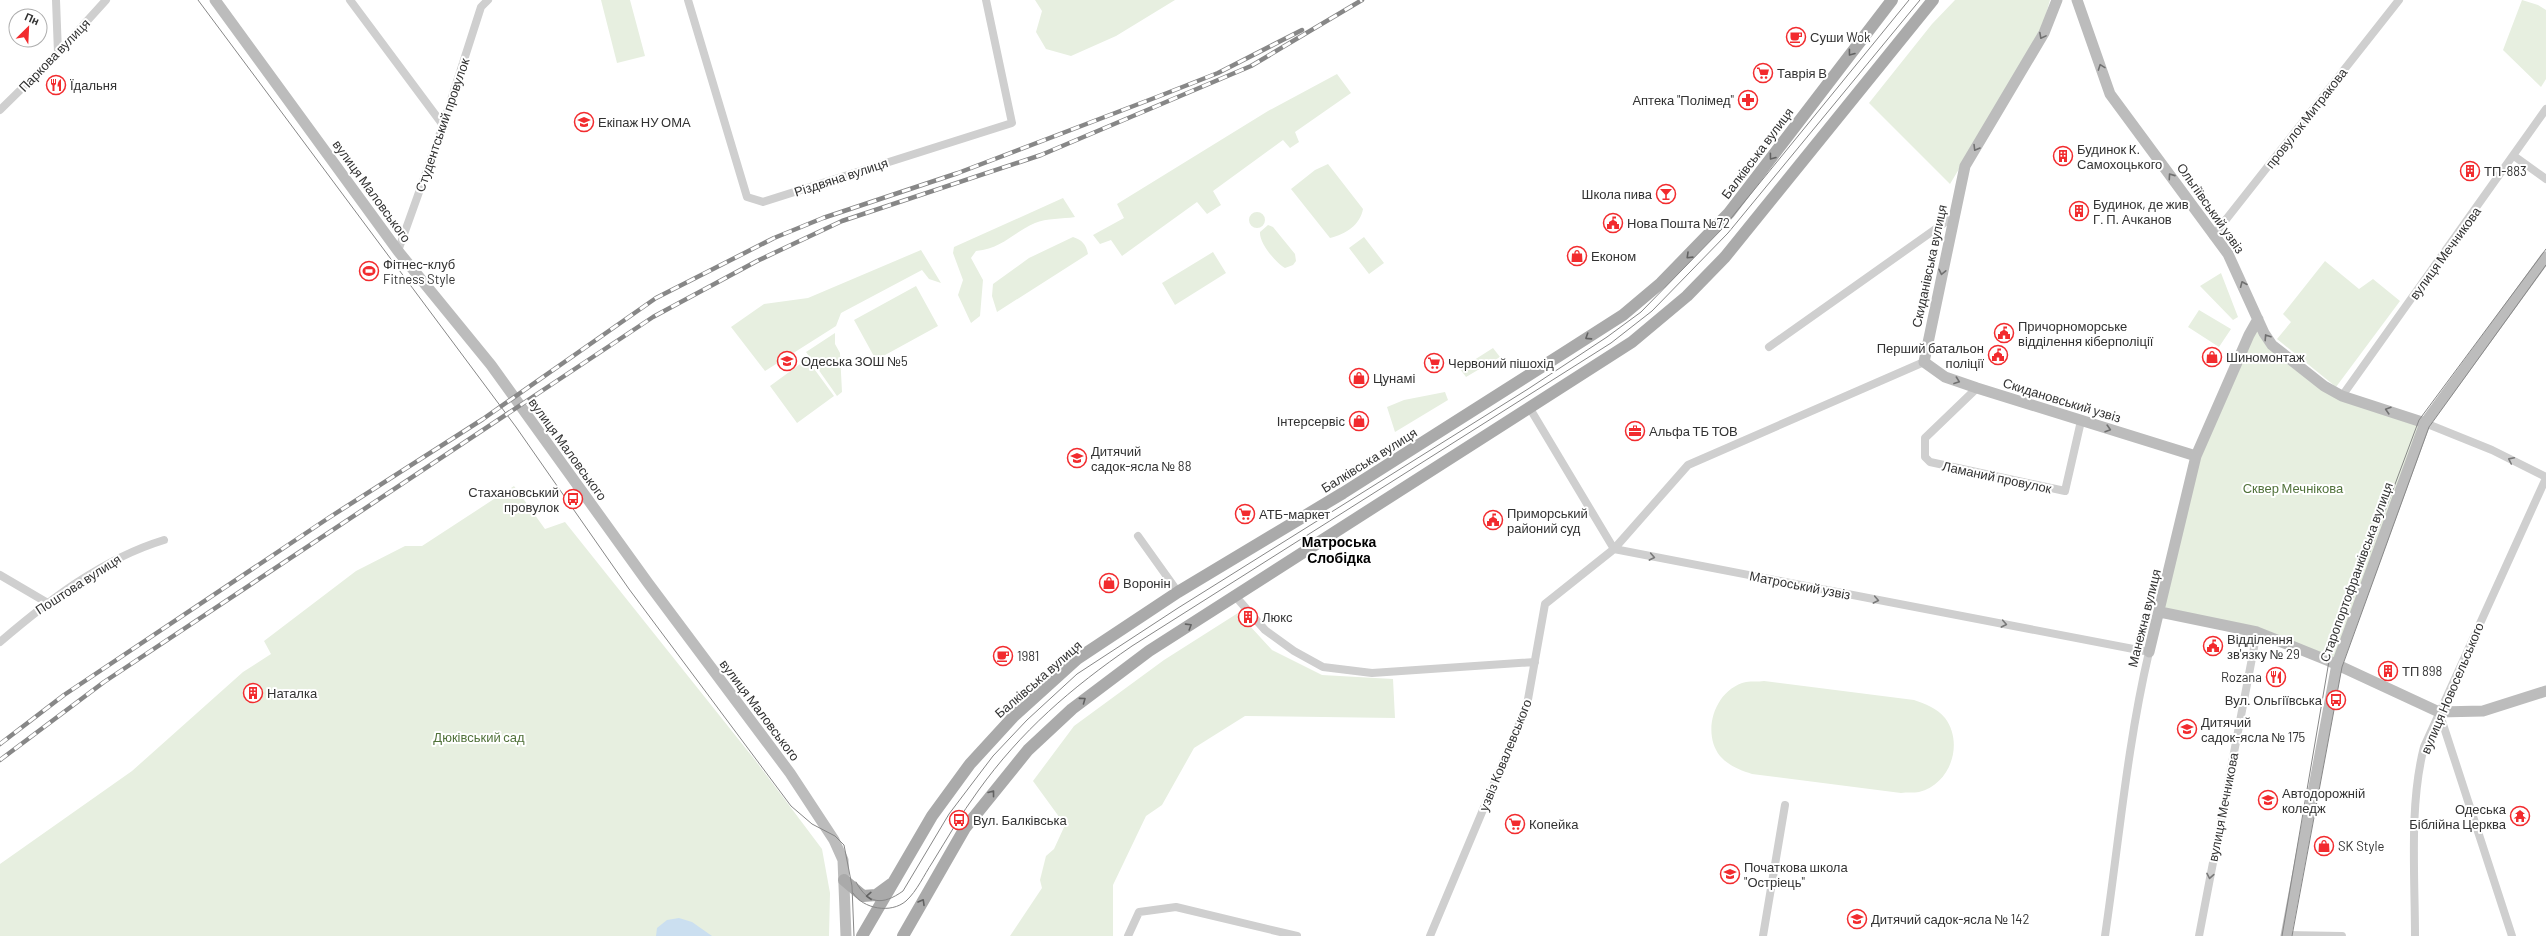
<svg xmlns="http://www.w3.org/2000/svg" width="2546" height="936" viewBox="0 0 2546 936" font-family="Barlow,sans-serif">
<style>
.green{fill:#e7efe0}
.water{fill:#cbdff0}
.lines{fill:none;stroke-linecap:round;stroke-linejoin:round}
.street{stroke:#cfcfcf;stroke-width:8}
.secondary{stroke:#bcbcbc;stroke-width:11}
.primary{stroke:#aaa;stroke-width:12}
.tram{stroke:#878787;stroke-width:1}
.rail-casing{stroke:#878787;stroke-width:4.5}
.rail{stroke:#fff;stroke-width:3;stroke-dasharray:9;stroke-linecap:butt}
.oneway{stroke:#707070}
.oneway2{stroke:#626262}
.oneway3{stroke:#797979}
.labels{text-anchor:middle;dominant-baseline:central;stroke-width:4;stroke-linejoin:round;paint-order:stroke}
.poi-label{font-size:13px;fill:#323232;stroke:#fff;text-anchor:start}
.street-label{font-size:13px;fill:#323232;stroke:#fff}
.park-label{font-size:13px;fill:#51723b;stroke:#fff}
.neighbourhood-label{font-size:14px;font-weight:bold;fill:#000;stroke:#fff}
</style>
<rect width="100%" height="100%" fill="#fff"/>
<path class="green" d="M 601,0 L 630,0 L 645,56 L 617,63 Z
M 1035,0 L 1175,0 L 1116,36 L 1071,56 L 1046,49 L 1036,32 L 1042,11 Z
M 1955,0 L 2050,0 L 2041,32 L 1950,184 L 1869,103 L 1932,24 Z
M 2522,0 L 2538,5 L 2546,10 L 2546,79 L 2541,87 L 2503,50 Z
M 1337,74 L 1351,93 L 1295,132 L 1299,142 L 1290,148 L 1283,140 L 1213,191 L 1221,205 L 1207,214 L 1197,202 L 1122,256 L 1111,240 L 1100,244 L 1093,235 L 1124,218 L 1117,204 L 1268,111 Z
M 1328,164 L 1363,209 C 1360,225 1346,234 1330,238 L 1291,189 L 1315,170 Z
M 1063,198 L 1075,217 C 1063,219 1046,218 1035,223 C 1012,233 1003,248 976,251 L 971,258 L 983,280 L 980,316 L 971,323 L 958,295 L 963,280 L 953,253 L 954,247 Z
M1249 220a8 8 0 1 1 16 0a8 8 0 1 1-16 0Z
M 1268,225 L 1273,227 L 1295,254 L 1296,261 L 1293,265 L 1285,268 C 1276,263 1259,243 1260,232 Z
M 1073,237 C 1082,240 1086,244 1088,254 L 997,312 L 992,296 L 993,284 L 1029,258 Z
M 1364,237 L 1384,263 L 1369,274 L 1349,248 Z
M 921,250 L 941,283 L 929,279 L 922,270 L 841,313 L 836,326 L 765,371 L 731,327 L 764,304 L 808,298 Z
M 1213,252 L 1226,273 L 1175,305 L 1162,283 Z
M 2325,261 L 2359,289 L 2373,279 L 2400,301 L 2336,387 L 2277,339 L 2291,322 L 2283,314 Z
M 2221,273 L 2238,317 L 2233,320 L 2200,286 Z
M 916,286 L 938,326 L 876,360 L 854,320 Z
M 2199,310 L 2231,329 L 2219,347 L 2188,327 Z
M 2258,319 L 2264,333 L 2324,386 L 2425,423 L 2337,664 L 2257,632 L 2160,612 L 2196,456 Z
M 835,333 L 835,344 L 840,353 L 842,392 L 837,396 L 806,352 Z
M 1493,348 L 1500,357 L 1466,377 L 1460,369 Z
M 807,359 L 834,396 L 797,423 L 770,386 Z
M 1445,392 L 1448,400 L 1395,432 L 1387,407 L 1404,400 Z
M 514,486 L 545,529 L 565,522 L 755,760 L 822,849 L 830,893 L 829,936 L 0,936 L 0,864 L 132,771 L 243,672 L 271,654 L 264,641 L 356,571 L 405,546 L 422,546 Z
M 1238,613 L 1272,650 L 1322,675 L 1393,679 L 1395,718 L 1245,716 L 1194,748 L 1162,805 L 1146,816 L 1113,885 L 1113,936 L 1010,936 L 1042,888 L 1040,880 L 1046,856 L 1054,849 L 1065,825 L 1033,781 L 1074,726 L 1164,660 Z
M 1764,681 L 1914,700 C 1925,704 1937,708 1945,718 C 1964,743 1951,784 1919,792 C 1914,793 1907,792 1901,793 L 1752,774 C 1740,770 1729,766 1720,756 C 1701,732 1715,689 1746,682 C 1752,681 1758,682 1764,681 Z"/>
<path class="water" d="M 679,918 L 692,922 L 712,936 L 656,936 L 657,928 L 667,920 Z"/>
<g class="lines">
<path class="street" d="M 56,0 L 58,53
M 350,0 L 443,125
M 688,0 L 747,197 L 763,202 L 1012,123 L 986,0
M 0,110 L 58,53 L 106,0
M 2514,156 L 2546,179
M 2213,236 L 2399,0
M 398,251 L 443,125 L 481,7 L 488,0
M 1769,347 L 1954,216
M 1977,388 L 1925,438 L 1925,457 L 1930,462 L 2065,491 L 2081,421
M 2342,396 L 2546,109
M 1529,407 L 1614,549 L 2149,652 C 2127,746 2119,841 2105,936
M 2425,423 L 2492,450 L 2546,477
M 1138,536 L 1178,592
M 0,575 L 46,602
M 1236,597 L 1265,630 L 1294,651 L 1323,667 L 1372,673 L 1535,662
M 0,642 C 49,600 102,559 164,540
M 2439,712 L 2512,936
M 2286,935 L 2342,936
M 1128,936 L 1139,912 L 1176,907 L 1297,936
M 1430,936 L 1527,705 L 1545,604 L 1614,549 L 1688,465 L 1924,362
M 1763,936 L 1785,805
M 2199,936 L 2257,632
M 2415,936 C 2415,876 2409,805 2424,747 L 2546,478"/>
<path class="secondary" d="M 215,0 L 398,251 L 491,365 L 648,583 L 790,773 L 834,840 L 843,860 L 846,936
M 2057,0 L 2044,33 L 1965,166 L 1924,362 L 1945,377 L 1977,388 L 2196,456
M 2077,0 L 2110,94 L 2228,254 L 2264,333 L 2272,345 L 2324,386 L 2342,396 L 2425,423
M 2160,612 L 2257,632 L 2329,661 L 2439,712 L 2483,711 L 2546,691
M 2149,652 L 2196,456 L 2249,335 L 2258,319
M 2286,936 L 2337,664 L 2425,423 L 2546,257"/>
<path class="primary" d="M 844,880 L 863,896 L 876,895 L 891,884
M 862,936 L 932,816 L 970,764 L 1014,716 L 1077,659 L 1178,592 L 1343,493 L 1562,354 L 1623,315 L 1661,283 L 1729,213 L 1892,0
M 903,936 L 965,828 L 1028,750 L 1072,709 L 1149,651 L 1632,342 L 1687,296 L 1725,257 L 1933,0"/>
<path class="tram" d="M 198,0 L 516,427 L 629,589 L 791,806 L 812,824 L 835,836 L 844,845 L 852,886 L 854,936
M 856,882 C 868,904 882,906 903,891 L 949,814 L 993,756 L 1027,720 L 1077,674 L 1178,608 L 1528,389 L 1607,337 L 1641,312 L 1723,228 L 1909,0
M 853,893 C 863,909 891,914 906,901 C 917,891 924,875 932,863 C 947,839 961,814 978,791 C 1021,731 1071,688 1132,646 L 1611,343 L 1652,311 L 1728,233 L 1920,0
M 2282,936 L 2329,661 L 2419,420 L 2546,249
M 2292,936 L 2342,667 L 2429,427 L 2546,265"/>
<defs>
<path id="rail" d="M 0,744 L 64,695 L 330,517 L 483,419 L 656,298 L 774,238 L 823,218 L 958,173 L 1157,97 L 1218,73 L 1302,30
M 0,760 L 104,682 L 653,317 L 757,261 L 842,221 L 1041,155 L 1251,66 L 1362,0"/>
</defs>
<use href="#rail" class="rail-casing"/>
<use href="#rail" class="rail"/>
</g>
<defs><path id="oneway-chevron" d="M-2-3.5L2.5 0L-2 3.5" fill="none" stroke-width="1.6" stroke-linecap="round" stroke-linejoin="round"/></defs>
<g class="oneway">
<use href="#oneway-chevron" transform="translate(2042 36) rotate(118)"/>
<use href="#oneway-chevron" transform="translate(2101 67) rotate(-110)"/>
<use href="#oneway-chevron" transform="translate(1976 148) rotate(121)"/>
<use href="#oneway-chevron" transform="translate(2171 176) rotate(-125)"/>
<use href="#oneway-chevron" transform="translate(1942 272) rotate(102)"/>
<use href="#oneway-chevron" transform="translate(2243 284) rotate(-113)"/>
<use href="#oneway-chevron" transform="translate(2267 337) rotate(-123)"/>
<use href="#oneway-chevron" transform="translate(1957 381) rotate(20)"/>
<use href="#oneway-chevron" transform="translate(2388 410) rotate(-163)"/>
<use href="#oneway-chevron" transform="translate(2108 429) rotate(17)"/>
</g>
<g class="oneway2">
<use href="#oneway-chevron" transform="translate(1851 53) rotate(127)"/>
<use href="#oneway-chevron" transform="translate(1772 157) rotate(127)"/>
<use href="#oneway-chevron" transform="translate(1689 256) rotate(136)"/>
<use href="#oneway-chevron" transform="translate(1588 337) rotate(147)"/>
<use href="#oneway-chevron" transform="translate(1189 626) rotate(-32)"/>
<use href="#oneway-chevron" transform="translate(1083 700) rotate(-36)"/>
<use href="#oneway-chevron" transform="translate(992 793) rotate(-52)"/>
<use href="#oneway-chevron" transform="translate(869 896) rotate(178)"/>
<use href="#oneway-chevron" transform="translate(922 902) rotate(-60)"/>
</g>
<g class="oneway3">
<use href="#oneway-chevron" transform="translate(2511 460) rotate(-154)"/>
<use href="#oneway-chevron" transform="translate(1652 557) rotate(11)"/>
<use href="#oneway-chevron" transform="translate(1876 600) rotate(11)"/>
<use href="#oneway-chevron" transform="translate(2004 624) rotate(11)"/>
<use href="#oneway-chevron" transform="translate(2210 876) rotate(100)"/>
</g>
<defs>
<symbol id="cafe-ring" viewBox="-11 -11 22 22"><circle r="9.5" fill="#fff" stroke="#f22b2e" stroke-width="1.5"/><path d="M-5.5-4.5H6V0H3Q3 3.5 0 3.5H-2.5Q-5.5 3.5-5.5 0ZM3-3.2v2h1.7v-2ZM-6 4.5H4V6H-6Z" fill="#f22b2e"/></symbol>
<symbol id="supermarket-ring" viewBox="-11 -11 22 22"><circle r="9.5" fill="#fff" stroke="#f22b2e" stroke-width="1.5"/><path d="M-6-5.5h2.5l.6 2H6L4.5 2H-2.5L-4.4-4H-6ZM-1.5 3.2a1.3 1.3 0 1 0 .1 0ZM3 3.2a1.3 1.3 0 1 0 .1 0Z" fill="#f22b2e"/></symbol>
<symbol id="restaurant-ring" viewBox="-11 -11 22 22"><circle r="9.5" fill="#fff" stroke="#f22b2e" stroke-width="1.5"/><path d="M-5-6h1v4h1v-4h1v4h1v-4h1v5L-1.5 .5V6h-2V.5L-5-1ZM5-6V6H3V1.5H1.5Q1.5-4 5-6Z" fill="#f22b2e"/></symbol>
<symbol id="pharmacy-ring" viewBox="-11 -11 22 22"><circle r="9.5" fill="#fff" stroke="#f22b2e" stroke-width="1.5"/><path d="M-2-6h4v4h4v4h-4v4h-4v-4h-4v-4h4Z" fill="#f22b2e"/></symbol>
<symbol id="university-ring" viewBox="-11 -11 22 22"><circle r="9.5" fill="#fff" stroke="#f22b2e" stroke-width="1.5"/><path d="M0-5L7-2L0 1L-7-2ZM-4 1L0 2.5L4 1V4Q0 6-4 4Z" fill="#f22b2e"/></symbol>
<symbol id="building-ring" viewBox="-11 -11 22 22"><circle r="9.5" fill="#fff" stroke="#f22b2e" stroke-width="1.5"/><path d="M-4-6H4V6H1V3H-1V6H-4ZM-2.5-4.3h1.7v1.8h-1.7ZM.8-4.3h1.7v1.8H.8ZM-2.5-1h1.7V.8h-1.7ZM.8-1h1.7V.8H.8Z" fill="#f22b2e"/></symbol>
<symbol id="bar-ring" viewBox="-11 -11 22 22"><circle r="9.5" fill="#fff" stroke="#f22b2e" stroke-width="1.5"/><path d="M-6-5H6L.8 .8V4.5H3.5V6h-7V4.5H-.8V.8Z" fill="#f22b2e"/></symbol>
<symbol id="civic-ring" viewBox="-11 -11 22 22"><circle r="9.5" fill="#fff" stroke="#f22b2e" stroke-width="1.5"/><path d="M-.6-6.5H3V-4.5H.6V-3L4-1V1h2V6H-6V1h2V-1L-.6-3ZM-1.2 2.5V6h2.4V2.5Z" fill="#f22b2e"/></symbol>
<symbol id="shop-ring" viewBox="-11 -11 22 22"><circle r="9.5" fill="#fff" stroke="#f22b2e" stroke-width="1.5"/><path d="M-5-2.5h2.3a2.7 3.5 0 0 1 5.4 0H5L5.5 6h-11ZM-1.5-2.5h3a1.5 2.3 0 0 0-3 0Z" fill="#f22b2e"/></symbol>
<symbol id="stadium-ring" viewBox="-11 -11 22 22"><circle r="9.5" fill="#fff" stroke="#f22b2e" stroke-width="1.5"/><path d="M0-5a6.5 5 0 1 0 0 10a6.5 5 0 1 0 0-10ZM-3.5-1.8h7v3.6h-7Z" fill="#f22b2e"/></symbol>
<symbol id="school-ring" viewBox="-11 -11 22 22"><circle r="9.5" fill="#fff" stroke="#f22b2e" stroke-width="1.5"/><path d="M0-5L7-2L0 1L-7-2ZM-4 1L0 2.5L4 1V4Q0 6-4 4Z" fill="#f22b2e"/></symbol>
<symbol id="office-ring" viewBox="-11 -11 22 22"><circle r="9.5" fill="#fff" stroke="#f22b2e" stroke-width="1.5"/><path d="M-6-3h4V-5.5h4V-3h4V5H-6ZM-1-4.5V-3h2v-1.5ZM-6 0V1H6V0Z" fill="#f22b2e"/></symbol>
<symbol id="bus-ring" viewBox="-11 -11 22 22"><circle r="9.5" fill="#fff" stroke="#f22b2e" stroke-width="1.5"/><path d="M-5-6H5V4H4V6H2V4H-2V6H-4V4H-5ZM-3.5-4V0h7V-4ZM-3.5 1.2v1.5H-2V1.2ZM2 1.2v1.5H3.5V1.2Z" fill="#f22b2e"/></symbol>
<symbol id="temple-ring" viewBox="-11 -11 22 22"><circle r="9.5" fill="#fff" stroke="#f22b2e" stroke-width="1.5"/><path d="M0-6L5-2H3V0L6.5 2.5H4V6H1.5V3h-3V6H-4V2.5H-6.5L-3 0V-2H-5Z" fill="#f22b2e"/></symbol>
</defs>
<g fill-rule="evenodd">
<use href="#cafe-ring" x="1785" y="26" width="22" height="22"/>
<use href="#supermarket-ring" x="1752" y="62" width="22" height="22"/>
<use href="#restaurant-ring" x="45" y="74" width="22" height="22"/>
<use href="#pharmacy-ring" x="1737" y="89" width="22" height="22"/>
<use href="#university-ring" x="573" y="111" width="22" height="22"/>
<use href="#building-ring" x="2052" y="145" width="22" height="22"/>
<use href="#building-ring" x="2459" y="160" width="22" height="22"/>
<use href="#bar-ring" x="1655" y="183" width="22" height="22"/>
<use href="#building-ring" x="2068" y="200" width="22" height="22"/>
<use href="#civic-ring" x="1602" y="212" width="22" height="22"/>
<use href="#shop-ring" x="1566" y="245" width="22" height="22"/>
<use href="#stadium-ring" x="358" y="260" width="22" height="22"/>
<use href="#civic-ring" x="1993" y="322" width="22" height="22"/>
<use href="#civic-ring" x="1987" y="344" width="22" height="22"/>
<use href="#shop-ring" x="2201" y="346" width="22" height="22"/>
<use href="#school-ring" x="776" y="350" width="22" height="22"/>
<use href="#supermarket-ring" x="1423" y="352" width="22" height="22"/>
<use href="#shop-ring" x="1348" y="367" width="22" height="22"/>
<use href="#shop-ring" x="1348" y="410" width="22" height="22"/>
<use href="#office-ring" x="1624" y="420" width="22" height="22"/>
<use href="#school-ring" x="1066" y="447" width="22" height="22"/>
<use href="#bus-ring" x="562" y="488" width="22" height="22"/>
<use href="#supermarket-ring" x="1234" y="503" width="22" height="22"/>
<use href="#civic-ring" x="1482" y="509" width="22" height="22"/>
<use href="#shop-ring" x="1098" y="572" width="22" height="22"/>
<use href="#building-ring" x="1237" y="606" width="22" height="22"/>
<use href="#civic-ring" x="2202" y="635" width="22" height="22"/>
<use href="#cafe-ring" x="992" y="645" width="22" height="22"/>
<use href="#building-ring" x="2377" y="660" width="22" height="22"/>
<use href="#restaurant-ring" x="2265" y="666" width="22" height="22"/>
<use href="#building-ring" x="242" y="682" width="22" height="22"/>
<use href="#bus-ring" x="2325" y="689" width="22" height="22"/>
<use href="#school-ring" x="2176" y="718" width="22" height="22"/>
<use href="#university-ring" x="2257" y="789" width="22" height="22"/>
<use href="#temple-ring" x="2509" y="805" width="22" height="22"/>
<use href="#bus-ring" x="948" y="809" width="22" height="22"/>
<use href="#supermarket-ring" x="1504" y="813" width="22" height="22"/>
<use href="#shop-ring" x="2313" y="835" width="22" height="22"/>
<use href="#school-ring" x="1719" y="863" width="22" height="22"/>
<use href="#school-ring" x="1846" y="908" width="22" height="22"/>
</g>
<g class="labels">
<g class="poi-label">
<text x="1810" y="37">Суши Wok</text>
<text x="1777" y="73">Таврія В</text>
<text x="70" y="85">Їдальня</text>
<text x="1734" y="100" text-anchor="end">Аптека "Полімед"</text>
<text x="598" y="122">Екіпаж НУ ОМА</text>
<text x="2077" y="149">Будинок К.<tspan x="2077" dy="15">Самохоцького</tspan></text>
<text x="2484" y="171">ТП-883</text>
<text x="1652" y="194" text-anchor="end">Школа пива</text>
<text x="2093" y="204">Будинок, де жив<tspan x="2093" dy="15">Г. П. Ачканов</tspan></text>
<text x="1627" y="223">Нова Пошта №72</text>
<text x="1591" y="256">Економ</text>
<text x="383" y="264">Фітнес-клуб<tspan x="383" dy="15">Fitness Style</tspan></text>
<text x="2018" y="326">Причорноморське<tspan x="2018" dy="15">відділення кіберполіції</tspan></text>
<text x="1984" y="348" text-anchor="end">Перший батальон<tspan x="1984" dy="15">поліції</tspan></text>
<text x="2226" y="357">Шиномонтаж</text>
<text x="801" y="361">Одеська ЗОШ №5</text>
<text x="1448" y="363">Червоний пішохід</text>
<text x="1373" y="378">Цунамі</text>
<text x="1345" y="421" text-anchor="end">Інтерсервіс</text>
<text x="1649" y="431">Альфа ТБ ТОВ</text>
<text x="1091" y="451">Дитячий<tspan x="1091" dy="15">садок-ясла № 88</tspan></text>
<text x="559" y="492" text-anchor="end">Стахановський<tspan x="559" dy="15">провулок</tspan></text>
<text x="1507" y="513">Приморський<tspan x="1507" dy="15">районий суд</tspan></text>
<text x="1259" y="514">АТБ-маркет</text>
<text x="1123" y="583">Воронін</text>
<text x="1262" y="617">Люкс</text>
<text x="2227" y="639">Відділення<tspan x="2227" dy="15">зв'язку № 29</tspan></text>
<text x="1017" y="656">1981</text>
<text x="2402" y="671">ТП 898</text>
<text x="2262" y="677" text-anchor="end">Rozana</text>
<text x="267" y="693">Наталка</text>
<text x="2322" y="700" text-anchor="end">Вул. Ольгіївська</text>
<text x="2201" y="722">Дитячий<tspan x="2201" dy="15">садок-ясла № 175</tspan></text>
<text x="2282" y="793">Автодорожній<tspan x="2282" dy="15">коледж</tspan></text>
<text x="2506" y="809" text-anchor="end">Одеська<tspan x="2506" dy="15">Біблійна Церква</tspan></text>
<text x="973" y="820">Вул. Балківська</text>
<text x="1529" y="824">Копейка</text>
<text x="2338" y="846">SK Style</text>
<text x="1744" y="867">Початкова школа<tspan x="1744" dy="15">"Остріець"</tspan></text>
<text x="1871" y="919">Дитячий садок-ясла № 142</text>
</g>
<g class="street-label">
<text transform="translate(54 55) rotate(-46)">Паркова вулиця</text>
<text transform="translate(2306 118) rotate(-52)">провулок Митракова</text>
<text transform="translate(442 125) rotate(-71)">Студентський провулок</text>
<text transform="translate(1757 153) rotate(-53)">Балківська вулиця</text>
<text transform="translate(841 177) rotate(-18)">Різдвяна вулиця</text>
<text transform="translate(372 191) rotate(54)">вулиця Маловського</text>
<text transform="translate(2211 208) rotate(55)">Ольгіївський узвіз</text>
<text transform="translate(2445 253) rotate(-54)">вулиця Мечникова</text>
<text transform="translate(1929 266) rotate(-78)">Скиданівська вулиця</text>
<text transform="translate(2062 400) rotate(17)">Скидановський узвіз</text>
<text transform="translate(568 449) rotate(54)">вулиця Маловського</text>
<text transform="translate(1369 460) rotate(-32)">Балківська вулиця</text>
<text transform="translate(1997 477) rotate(12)">Ламаний провулок</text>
<text transform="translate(2356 572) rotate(-70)">Старопортофранківська вулиця</text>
<text transform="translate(78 584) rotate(-33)">Поштова вулиця</text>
<text transform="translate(1800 585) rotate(11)">Матроський узвіз</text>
<text transform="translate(2144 618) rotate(-76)">Манежна вулиця</text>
<text transform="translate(1038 679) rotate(-41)">Балківська вулиця</text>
<text transform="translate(2452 688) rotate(-67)">вулиця Новосельського</text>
<text transform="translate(760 710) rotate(53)">вулиця Маловського</text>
<text transform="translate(1505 755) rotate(-68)">узвіз Ковалевського</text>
<text transform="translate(2223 807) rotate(-79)">вулиця Мечникова</text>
</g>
<g class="park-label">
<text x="2293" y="488">Сквер Мечнікова</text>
<text x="479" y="737">Дюківський сад</text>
</g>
<g class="neighbourhood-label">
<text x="1339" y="541">Матроська<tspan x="1339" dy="16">Слобідка</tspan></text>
</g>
</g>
<g transform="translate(28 28) rotate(24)"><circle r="19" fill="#ffffff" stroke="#adadad"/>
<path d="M0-3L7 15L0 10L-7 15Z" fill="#f22b2e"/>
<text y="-6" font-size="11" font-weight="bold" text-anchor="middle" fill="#323232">Пн</text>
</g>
</svg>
